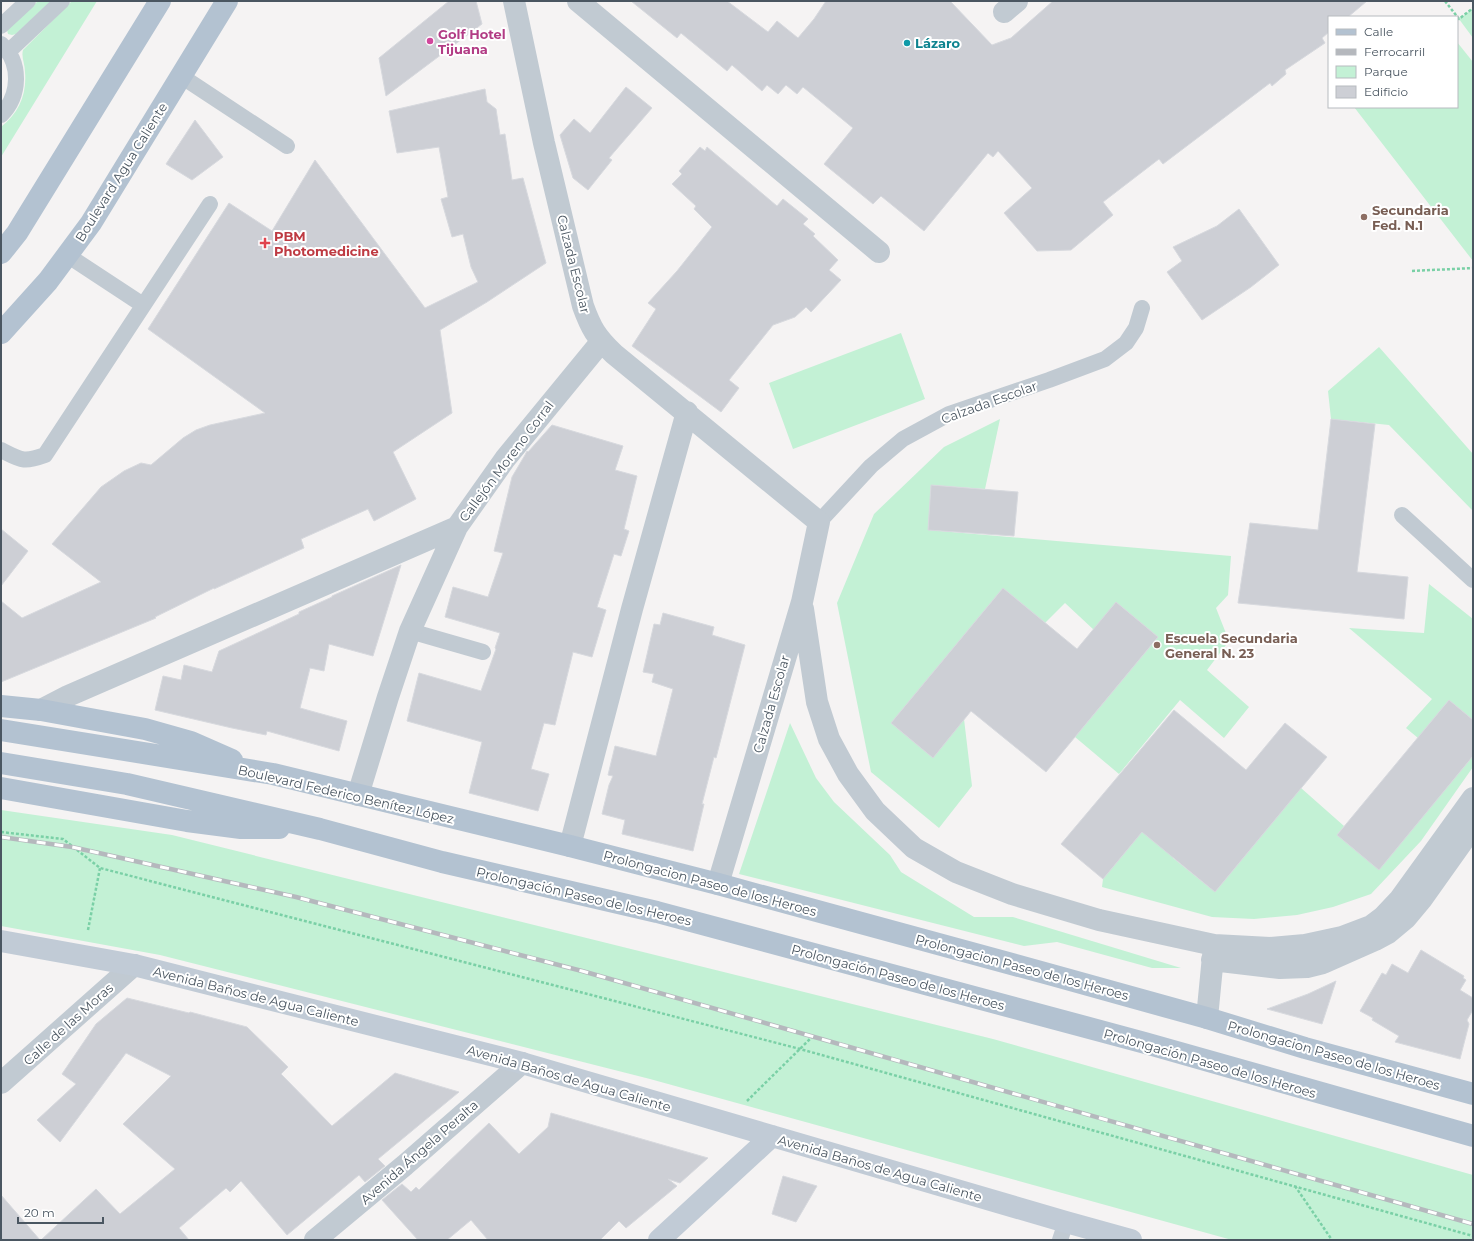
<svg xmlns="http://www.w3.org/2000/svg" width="1474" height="1241" viewBox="0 0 1474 1241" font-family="Montserrat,sans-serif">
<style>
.green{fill:#c3f1d5}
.building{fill:#cdcfd5;stroke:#d7d9de}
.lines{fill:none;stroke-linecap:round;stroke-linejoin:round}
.path{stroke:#7ad0a6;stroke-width:2.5;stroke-dasharray:3 2;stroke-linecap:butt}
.lane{stroke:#c1cad2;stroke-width:16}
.street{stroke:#c1cad2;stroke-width:22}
.secondary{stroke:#c1cbd6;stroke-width:22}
.primary{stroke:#b3c2d1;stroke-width:22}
.rail-casing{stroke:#b5b8bd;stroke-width:4.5}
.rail{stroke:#fff;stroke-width:3;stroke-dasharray:9;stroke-linecap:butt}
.hotel-dot{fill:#d1479c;stroke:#fff;stroke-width:1.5}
.culture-dot{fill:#0f9aa8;stroke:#fff;stroke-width:1.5}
.education-dot{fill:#8d6e63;stroke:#fff;stroke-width:1.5}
.health-dot{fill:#e0444e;stroke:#fff;stroke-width:1.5}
.labels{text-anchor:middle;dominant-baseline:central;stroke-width:4;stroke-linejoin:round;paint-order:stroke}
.hotel-label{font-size:13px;font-weight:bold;fill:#b23c85;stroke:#fff;text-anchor:start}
.culture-label{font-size:13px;font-weight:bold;fill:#0d838f;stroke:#fff;text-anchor:start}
.street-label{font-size:13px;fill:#4a5661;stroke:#fff}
.education-label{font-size:13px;font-weight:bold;fill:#785e54;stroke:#fff;text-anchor:start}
.health-label{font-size:13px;font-weight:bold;fill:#be3a42;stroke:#fff;text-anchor:start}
</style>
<rect width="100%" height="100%" fill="#f5f3f3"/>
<path class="green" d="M 38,1 L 51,1 L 16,34 L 12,35 L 8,34 L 7,30 L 9,27 Z
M 72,1 L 97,1 L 1,157 L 1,127 C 19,113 27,94 25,72 C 25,64 21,57 23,50 Z
M 1473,8 L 1473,38 L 1459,19 Z
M 1457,42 L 1473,62 L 1473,261 L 1354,107 L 1457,107 Z
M 901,333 L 925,399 L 793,449 L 769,383 Z
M 1379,347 L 1473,454 L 1473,511 L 1389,425 L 1331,419 L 1328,391 Z
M 1000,419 L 985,489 L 931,485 L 928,530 L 1231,556 L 1228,595 L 1216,608 L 1229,641 L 1207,670 L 1249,707 L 1224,738 L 1180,700 L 1119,774 L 1075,737 L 1158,637 L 1116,602 L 1094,630 L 1065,603 L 1045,623 L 1003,588 L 891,723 L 933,758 L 964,719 L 972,786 L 939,828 L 871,772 L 837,603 L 874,514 L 944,447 Z
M 1429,584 L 1473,619 L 1473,720 L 1449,700 L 1418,738 L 1406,728 L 1432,699 L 1349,628 L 1424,633 Z
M 790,723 L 816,778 L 834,802 L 890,855 L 901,872 L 974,917 L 1013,917 L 1181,968 L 1152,968 L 1057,942 L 1024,946 L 739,874 Z
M 1473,756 L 1473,767 L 1421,841 L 1371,894 L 1333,907 L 1297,915 L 1254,919 L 1212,917 L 1102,887 L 1103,879 L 1166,803 L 1173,858 L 1215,892 L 1301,788 L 1344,826 L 1337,835 L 1379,869 Z
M 1,810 L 172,835 L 993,1039 L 1473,1175 L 1473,1240 L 1232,1240 L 650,1079 L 160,955 L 1,926 Z"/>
<path class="building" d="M 449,1 L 476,1 L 482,24 L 386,96 L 379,58 Z
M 631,1 L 727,1 L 768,32 L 777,21 L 798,38 L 814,19 L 826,1 L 950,1 L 992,45 L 1011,38 L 1053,1 L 1367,1 L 1348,17 L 1329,17 L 1329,32 L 1322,38 L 1325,43 L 1285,70 L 1286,74 L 1272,86 L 1270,83 L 1163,164 L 1159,159 L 1103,202 L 1113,215 L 1071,250 L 1037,251 L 1004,213 L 1032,188 L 998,151 L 993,157 L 988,153 L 924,231 L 881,196 L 873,204 L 824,164 L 853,128 L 803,87 L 797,94 L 786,85 L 778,94 L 767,85 L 762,91 L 732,65 L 727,71 L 681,33 L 677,38 Z
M 626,87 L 652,108 L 609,158 L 612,160 L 588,190 L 573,178 L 560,135 L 574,119 L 590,133 Z
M 485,89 L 487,102 L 496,109 L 500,135 L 505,134 L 512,180 L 523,178 L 546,263 L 487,302 L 440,330 L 452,413 L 393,452 L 416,499 L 374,521 L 368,509 L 301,539 L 304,548 L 214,589 L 214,588 L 155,617 L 156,618 L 1,682 L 1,601 L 22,618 L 101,582 L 52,544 L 101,487 L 124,471 L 141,463 L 151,465 L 183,438 L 196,430 L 210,425 L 265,413 L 148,329 L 229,203 L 272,231 L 315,160 L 425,308 L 478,282 L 471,267 L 463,234 L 452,237 L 441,199 L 448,197 L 439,147 L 397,153 L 389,111 Z
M 195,120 L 223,157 L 192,180 L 166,164 Z
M 700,147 L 705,151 L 707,147 L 777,206 L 783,199 L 808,219 L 803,224 L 815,234 L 813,236 L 838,260 L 829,270 L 841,280 L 811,312 L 806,307 L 795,317 L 773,325 L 729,380 L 739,388 L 721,412 L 632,346 L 656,309 L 648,303 L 677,271 L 712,227 L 694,209 L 696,206 L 672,184 L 682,174 L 679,171 Z
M 1239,209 L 1279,265 L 1251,287 L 1202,320 L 1167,272 L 1182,261 L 1173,247 L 1217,226 Z
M 1331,419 L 1375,424 L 1357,572 L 1408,577 L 1404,619 L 1238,603 L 1250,523 L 1318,530 Z
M 552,425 L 623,446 L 615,470 L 637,476 L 624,529 L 629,531 L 621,556 L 614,554 L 597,607 L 606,610 L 592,657 L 573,652 L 555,725 L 544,723 L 531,769 L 549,774 L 538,811 L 469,793 L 482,742 L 407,721 L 419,673 L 481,691 L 496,649 L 495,648 L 500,633 L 445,617 L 453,587 L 488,597 L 503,553 L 494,551 L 512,477 L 525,455 L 527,451 L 528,452 Z
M 931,485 L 1018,492 L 1014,536 L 928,530 Z
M 1,529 L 28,551 L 1,586 Z
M 401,565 L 373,656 L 329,644 L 324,671 L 310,668 L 300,708 L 347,721 L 339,751 L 267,731 L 266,735 L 232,728 L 155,710 L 163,676 L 181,680 L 184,665 L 212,672 L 219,651 L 299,614 L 299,612 L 332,597 L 332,596 Z
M 1003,588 L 1077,649 L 1116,602 L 1158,637 L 1046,772 L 971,711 L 933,758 L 891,723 Z
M 663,613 L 714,627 L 712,635 L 745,645 L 716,758 L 714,757 L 702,804 L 704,804 L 693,851 L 622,834 L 625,820 L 602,814 L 609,785 L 613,776 L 608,775 L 615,746 L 656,756 L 673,689 L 652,682 L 654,674 L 643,672 L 654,624 L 660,625 Z
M 1449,700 L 1473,720 L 1473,756 L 1379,870 L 1337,835 Z
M 1174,710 L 1246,770 L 1285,723 L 1327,757 L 1215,892 L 1142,832 L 1103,879 L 1061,844 Z
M 1421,950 L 1464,976 L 1463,978 L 1466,980 L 1460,990 L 1473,998 L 1473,1010 L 1467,1020 L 1469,1024 L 1460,1059 L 1395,1042 L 1399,1036 L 1372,1020 L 1373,1018 L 1360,1011 L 1382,973 L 1386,975 L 1392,964 L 1408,973 Z
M 1336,981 L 1322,1024 L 1267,1009 L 1308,994 Z
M 127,998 L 189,1013 L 190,1012 L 247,1027 L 288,1067 L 281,1074 L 332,1126 L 395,1073 L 459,1092 L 378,1159 L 385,1166 L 365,1182 L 359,1175 L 287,1235 L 241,1181 L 230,1192 L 226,1188 L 179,1228 L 189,1240 L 41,1240 L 96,1189 L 120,1214 L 175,1169 L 123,1124 L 171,1076 L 126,1053 L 60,1142 L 37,1120 L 76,1084 L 62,1074 L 96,1024 Z
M 551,1113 L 708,1158 L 680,1183 L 668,1179 L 677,1186 L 626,1228 L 619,1221 L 600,1240 L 488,1240 L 471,1220 L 447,1240 L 418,1240 L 382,1200 L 402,1184 L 411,1192 L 416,1187 L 419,1190 L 489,1123 L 519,1154 L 548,1127 Z
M 783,1176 L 817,1186 L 796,1222 L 772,1214 Z
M 1,1195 L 40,1240 L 1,1240 Z"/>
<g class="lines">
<path class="path" d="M 1445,1 L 1459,19 L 1473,8
M 1412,271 L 1473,268
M 1,832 L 63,839 L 100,868 L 800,1049 L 1473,1236
M 88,930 L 100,868
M 747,1101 L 813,1036
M 1295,1186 L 1332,1240"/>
<path class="lane" d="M 1,26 L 28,1
M 1,44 C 22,63 20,96 1,115
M 8,52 L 62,1
M 181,76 L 287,146
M 67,255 L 143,305
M 1,450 C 21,460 23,463 45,455 L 210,204
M 1402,515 L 1473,580
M 819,522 L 871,466 L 903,439 L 949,414 L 1049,380 L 1105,359 L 1126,343 L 1136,328 L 1142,308
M 410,631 L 483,652
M 1060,1240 L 1066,1222"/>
<path class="street" d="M 514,1 L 544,143 L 583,306 C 591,328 596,337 614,354 L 819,522 L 802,602 L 718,884
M 578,1 L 879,252
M 1004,12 L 1017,1
M 803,609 L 817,702 L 829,739 L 848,774 L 875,811 L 914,848 L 956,872 L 1012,894 L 1099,920 L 1214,945 L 1270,948 L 1305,945 L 1342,937 L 1371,926 L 1383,917 L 1400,899 L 1473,798
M 41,710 L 68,696 L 457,527
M 358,795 L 388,697 L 410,631 L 457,527 L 505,459 L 601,342
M 570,846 L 632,609 L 687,412
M 1212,960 L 1280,968 L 1307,967 L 1323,963 L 1375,940 L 1388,933 L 1406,918 L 1421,900 L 1473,827
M 1207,1018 L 1214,946
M 1,1083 L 134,965
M 315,1240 L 405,1165 L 522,1063"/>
<path class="secondary" d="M 1,941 L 134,965 L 522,1063 L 1066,1222 L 1131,1240
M 659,1240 L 772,1136"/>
<path class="primary" d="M 1,253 L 17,233 L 160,1
M 1,333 L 48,281 L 91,223 L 227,1
M 1,706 L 41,710 L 145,729 L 191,742 L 232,760
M 1,730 L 273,774 L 570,846 L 718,884 L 1052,975 L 1207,1018 L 1305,1048 L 1473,1094
M 1,763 L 127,784 L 320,829 L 442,862 L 657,912 L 1145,1043 L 1473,1136
M 1,788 L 187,821 L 241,828 L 279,828"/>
<defs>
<path id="rail" d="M 1,837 L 72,847 L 296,897 L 582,971 L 1473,1224"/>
</defs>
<use href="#rail" class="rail-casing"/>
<use href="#rail" class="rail"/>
</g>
<circle class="hotel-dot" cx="430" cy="41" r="4"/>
<circle class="culture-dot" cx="907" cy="43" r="4"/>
<g class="education-dot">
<circle cx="1364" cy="217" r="4"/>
<circle cx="1157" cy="645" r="4"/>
</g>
<path class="health-dot" d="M263 237h4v4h4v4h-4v4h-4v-4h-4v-4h4z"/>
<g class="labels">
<g class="hotel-label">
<text x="438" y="34">Golf Hotel<tspan x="438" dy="15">Tijuana</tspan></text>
</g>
<g class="culture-label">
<text x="915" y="43">Lázaro</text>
</g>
<g class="street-label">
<text transform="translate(121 172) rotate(-58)">Boulevard Agua Caliente</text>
<text transform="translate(574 264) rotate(76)">Calzada Escolar</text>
<text transform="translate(989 402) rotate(-20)">Calzada Escolar</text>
<text transform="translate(506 461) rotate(-53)">Callejón Moreno Corral</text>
<text transform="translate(771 704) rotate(-74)">Calzada Escolar</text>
<text transform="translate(346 794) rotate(13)">Boulevard Federico Benítez López</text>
<text transform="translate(710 883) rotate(15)">Prolongacion Paseo de los Heroes</text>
<text transform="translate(584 896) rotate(13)">Prolongación Paseo de los Heroes</text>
<text transform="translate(1022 967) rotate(15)">Prolongacion Paseo de los Heroes</text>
<text transform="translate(898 977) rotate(15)">Prolongación Paseo de los Heroes</text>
<text transform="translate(256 996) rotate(14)">Avenida Baños de Agua Caliente</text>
<text transform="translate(68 1024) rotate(-42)">Calle de las Moras</text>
<text transform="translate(1334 1055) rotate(16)">Prolongacion Paseo de los Heroes</text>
<text transform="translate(1210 1063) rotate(16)">Prolongación Paseo de los Heroes</text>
<text transform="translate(569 1078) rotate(16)">Avenida Baños de Agua Caliente</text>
<text transform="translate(419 1152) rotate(-41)">Avenida Ángela Peralta</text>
<text transform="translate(880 1168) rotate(16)">Avenida Baños de Agua Caliente</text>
</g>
<g class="education-label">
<text x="1372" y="210">Secundaria<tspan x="1372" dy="15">Fed. N.1</tspan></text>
<text x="1165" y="638">Escuela Secundaria<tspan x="1165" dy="15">General N. 23</tspan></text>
</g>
<g class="health-label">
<text x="274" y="236">PBM<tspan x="274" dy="15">Photomedicine</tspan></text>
</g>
</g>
<rect width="1474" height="1241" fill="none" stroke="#4a5661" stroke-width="4"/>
<rect x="1328" y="16" width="130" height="92" fill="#ffffff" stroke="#b7bbc0"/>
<rect x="1336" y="29" width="20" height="6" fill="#b3c2d1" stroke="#b7bbc0"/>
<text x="1364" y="36" font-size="12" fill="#4a5661">Calle</text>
<rect x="1336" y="49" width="20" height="6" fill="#b5b8bd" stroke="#b7bbc0"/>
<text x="1364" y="56" font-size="12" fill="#4a5661">Ferrocarril</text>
<rect x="1336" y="66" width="20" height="12" fill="#c3f1d5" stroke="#b7bbc0"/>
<text x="1364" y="76" font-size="12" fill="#4a5661">Parque</text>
<rect x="1336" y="86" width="20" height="12" fill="#cdcfd5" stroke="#b7bbc0"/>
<text x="1364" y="96" font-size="12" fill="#4a5661">Edificio</text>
<path d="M18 1217v6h85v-6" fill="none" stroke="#4a5661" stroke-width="2"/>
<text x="24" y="1217" font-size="12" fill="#4a5661" stroke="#ffffff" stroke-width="3" paint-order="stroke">20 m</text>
</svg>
